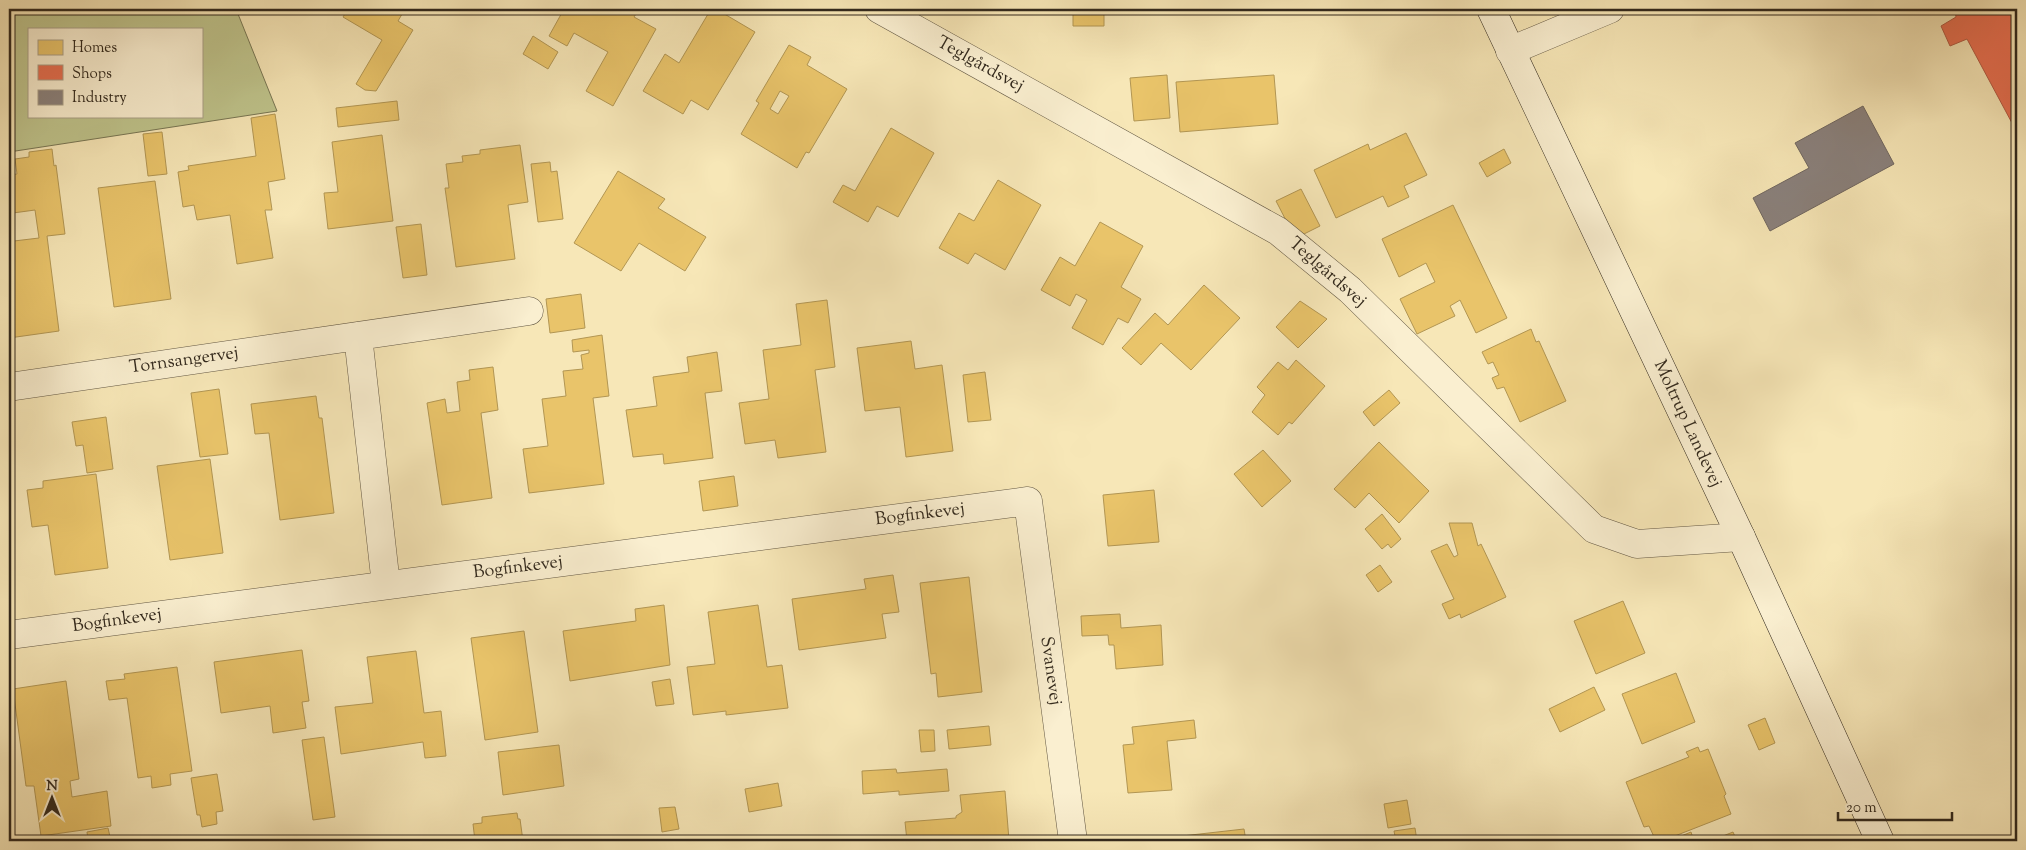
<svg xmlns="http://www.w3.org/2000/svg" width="2026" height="850" viewBox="0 0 2026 850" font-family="'Sorts Mill Goudy',serif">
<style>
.green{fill:#bfc48c;stroke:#787654;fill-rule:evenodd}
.homes{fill:#e9c46a;stroke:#b29653;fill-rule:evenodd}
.shops{fill:#e76f51;stroke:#b15a41}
.industry{fill:#8a817c;stroke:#706760}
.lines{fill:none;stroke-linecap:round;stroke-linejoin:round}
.street-casing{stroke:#635844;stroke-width:29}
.secondary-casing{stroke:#32291d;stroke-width:29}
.street{stroke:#faefd0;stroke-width:28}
.secondary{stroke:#faefd0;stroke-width:28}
.labels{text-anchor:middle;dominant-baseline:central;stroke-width:5;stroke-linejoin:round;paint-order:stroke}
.street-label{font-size:18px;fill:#32291d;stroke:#faefd0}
</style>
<rect width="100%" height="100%" fill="#f7e7b7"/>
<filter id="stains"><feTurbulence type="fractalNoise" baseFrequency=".004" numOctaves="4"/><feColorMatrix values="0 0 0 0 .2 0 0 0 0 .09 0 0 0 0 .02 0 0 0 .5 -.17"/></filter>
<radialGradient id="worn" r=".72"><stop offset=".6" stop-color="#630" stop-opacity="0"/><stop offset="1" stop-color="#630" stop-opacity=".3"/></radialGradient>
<path class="green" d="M 9,9 L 236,9 L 277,111 L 9,152 ZM 29,29 L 201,29 L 201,116 L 29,116 Z"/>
<path class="homes" d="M 348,9 L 405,9 L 398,21 L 413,30 L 376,91 L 365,90 L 356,84 L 382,40 L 343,17 Z
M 564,9 L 639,9 L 634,17 L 656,29 L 613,106 L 586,91 L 608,52 L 574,33 L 567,46 L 549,36 Z
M 711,9 L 716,9 L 755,32 L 708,110 L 691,100 L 683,114 L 643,91 L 665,54 L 679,63 Z
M 1104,11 L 1104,26 L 1073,26 L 1073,12 Z
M 533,36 L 558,52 L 548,69 L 523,54 Z
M 789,45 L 811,57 L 807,65 L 847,89 L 809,153 L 806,152 L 797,168 L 741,134 L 759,103 L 756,101 ZM 780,91 L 789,96 L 778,114 L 770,109 Z
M 1167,75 L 1170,118 L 1134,121 L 1130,78 Z
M 1274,75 L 1278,124 L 1180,132 L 1176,82 Z
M 397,101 L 399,120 L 338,127 L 336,108 Z
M 275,114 L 285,179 L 268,182 L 272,210 L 265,210 L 273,258 L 237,264 L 230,215 L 197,220 L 194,205 L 183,207 L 178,172 L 189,170 L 188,166 L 256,156 L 251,118 Z
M 891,128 L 934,153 L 898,217 L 877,206 L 868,222 L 833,202 L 843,185 L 855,191 Z
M 162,132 L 167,174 L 148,176 L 143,134 Z
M 1406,133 L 1427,175 L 1404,186 L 1409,197 L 1388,207 L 1383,196 L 1336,218 L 1314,170 L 1368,144 L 1370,150 Z
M 382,135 L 393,221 L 328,229 L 324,193 L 338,192 L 332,142 Z
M 520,145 L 528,202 L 508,205 L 515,259 L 456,267 L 445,188 L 449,188 L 446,164 L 463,162 L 462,156 L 480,154 L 480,150 Z
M 52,149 L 54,166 L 56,165 L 65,234 L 47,236 L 59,331 L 9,338 L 9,237 L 11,237 L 14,241 L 39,238 L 35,210 L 13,213 L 9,175 L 17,174 L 15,159 L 29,157 L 29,152 Z
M 1504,149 L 1511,163 L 1487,177 L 1479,163 Z
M 550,162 L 551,172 L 557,171 L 563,219 L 538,222 L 531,164 Z
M 618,171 L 665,199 L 658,208 L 706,237 L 685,271 L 639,243 L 621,271 L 574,243 Z
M 998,180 L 1041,205 L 1005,270 L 975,253 L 968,264 L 939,248 L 959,213 L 974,221 Z
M 155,181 L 171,299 L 114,307 L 98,188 Z
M 1301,189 L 1320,226 L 1298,237 L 1292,232 L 1276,201 Z
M 1453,205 L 1507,318 L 1476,333 L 1460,300 L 1450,306 L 1455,316 L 1417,334 L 1400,299 L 1435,282 L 1426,263 L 1399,277 L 1382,239 Z
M 1100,222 L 1143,246 L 1121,287 L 1141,299 L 1128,323 L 1118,318 L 1103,345 L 1072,328 L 1087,300 L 1076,294 L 1070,306 L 1041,290 L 1060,257 L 1075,266 Z
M 421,224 L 427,275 L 403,278 L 396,227 Z
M 1204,285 L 1240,318 L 1191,370 L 1161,343 L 1141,365 L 1122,348 L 1155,313 L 1168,325 Z
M 581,294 L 585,328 L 550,333 L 546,299 Z
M 827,300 L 835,367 L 815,370 L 826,452 L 778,458 L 775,440 L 745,444 L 739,403 L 769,399 L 763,350 L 801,345 L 796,304 Z
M 1300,301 L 1327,319 L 1298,348 L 1276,327 Z
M 1531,329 L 1536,342 L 1539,341 L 1566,401 L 1520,422 L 1504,387 L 1497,389 L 1492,378 L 1499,375 L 1493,362 L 1488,364 L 1482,352 Z
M 602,335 L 609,396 L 593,398 L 604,484 L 529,493 L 523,449 L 548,446 L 542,399 L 566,396 L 563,371 L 583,369 L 581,355 L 589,353 L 589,350 L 573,352 L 572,340 Z
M 911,341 L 915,369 L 942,365 L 953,451 L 906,457 L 900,407 L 865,411 L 857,348 Z
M 717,352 L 722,391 L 705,393 L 713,458 L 664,464 L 663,454 L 633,457 L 626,410 L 657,406 L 653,377 L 689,372 L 687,357 Z
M 1296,360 L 1325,386 L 1292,424 L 1289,422 L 1278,435 L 1252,412 L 1265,395 L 1257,387 L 1278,362 L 1288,370 Z
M 493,367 L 498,410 L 481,413 L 492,498 L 442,505 L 427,403 L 445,399 L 447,413 L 460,411 L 457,382 L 470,380 L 469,370 Z
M 985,372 L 991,420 L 968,422 L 963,375 Z
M 219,389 L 228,454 L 200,457 L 191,393 Z
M 1389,390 L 1400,403 L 1374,426 L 1363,412 Z
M 316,396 L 319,418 L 322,418 L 334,513 L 280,520 L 269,433 L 255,434 L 251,404 Z
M 106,417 L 113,469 L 87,473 L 83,445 L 76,446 L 72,422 Z
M 1379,442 L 1429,491 L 1399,523 L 1369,493 L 1355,508 L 1334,489 Z
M 1263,450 L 1291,481 L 1262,507 L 1234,474 Z
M 210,459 L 223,553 L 170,560 L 157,466 Z
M 96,474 L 108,568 L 55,575 L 48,525 L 32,527 L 27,490 L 43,488 L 43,481 Z
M 734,476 L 738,506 L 703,511 L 699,481 Z
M 1154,490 L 1159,542 L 1108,546 L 1103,495 Z
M 1382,514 L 1401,539 L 1391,548 L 1388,544 L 1382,549 L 1365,529 Z
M 1449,523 L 1472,523 L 1478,546 L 1481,544 L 1506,597 L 1461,618 L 1460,614 L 1449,619 L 1442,604 L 1454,599 L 1431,551 L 1447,544 L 1454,557 L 1458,555 Z
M 1380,565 L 1392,582 L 1378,592 L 1366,575 Z
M 893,575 L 899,612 L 882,614 L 886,638 L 799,650 L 792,599 L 866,589 L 864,579 Z
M 969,577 L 982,692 L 938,697 L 936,673 L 931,674 L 920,583 Z
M 1623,601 L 1645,653 L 1596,674 L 1574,621 Z
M 664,605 L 670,665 L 570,681 L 563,631 L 636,621 L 635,609 Z
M 758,605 L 767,667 L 782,665 L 788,708 L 726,715 L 726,711 L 693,715 L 687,667 L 715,664 L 708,612 Z
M 1120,614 L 1121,628 L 1161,625 L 1163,665 L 1116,669 L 1114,645 L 1109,645 L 1108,635 L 1082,636 L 1081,616 Z
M 524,631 L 538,732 L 485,740 L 471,638 Z
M 302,650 L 309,701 L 302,702 L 306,728 L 273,733 L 270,706 L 221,713 L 214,662 Z
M 416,651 L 424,713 L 441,711 L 446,756 L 425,758 L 423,742 L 341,754 L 335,707 L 373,703 L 367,657 Z
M 177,667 L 192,771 L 170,774 L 171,785 L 152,788 L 151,776 L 138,778 L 127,698 L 109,700 L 106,681 L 125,679 L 124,674 Z
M 1676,673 L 1695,722 L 1642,744 L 1622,694 Z
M 670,679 L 674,704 L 656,706 L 652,682 Z
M 66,681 L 79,779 L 70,781 L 72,797 L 107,791 L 111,826 L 41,836 L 34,786 L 26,786 L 13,689 Z
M 1594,687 L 1605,710 L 1560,732 L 1549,709 Z
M 1765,718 L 1775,743 L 1759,750 L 1748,725 Z
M 1194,720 L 1196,738 L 1167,741 L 1172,790 L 1128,793 L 1123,745 L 1134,744 L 1132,727 Z
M 989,726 L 991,745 L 949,749 L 947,730 Z
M 919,730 L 934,730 L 935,751 L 921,752 Z
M 324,737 L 335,817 L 313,820 L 302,740 Z
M 559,745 L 564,786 L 503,795 L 498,752 Z
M 1698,747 L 1700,752 L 1708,749 L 1726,794 L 1724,796 L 1731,814 L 1662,841 L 1656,841 L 1649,826 L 1644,827 L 1626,782 L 1689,757 L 1686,752 Z
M 896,769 L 897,773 L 947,769 L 949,791 L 899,795 L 899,791 L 863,794 L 862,771 Z
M 217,774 L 223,811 L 216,812 L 217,824 L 202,827 L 200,815 L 197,815 L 191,778 Z
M 778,783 L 782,806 L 749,812 L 745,789 Z
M 1005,791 L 1009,840 L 907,841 L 905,822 L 956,818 L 956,816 L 962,812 L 960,795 Z
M 1407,800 L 1411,824 L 1388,828 L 1384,804 Z
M 675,807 L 679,829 L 662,832 L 659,808 Z
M 517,813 L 518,819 L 520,819 L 523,841 L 475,841 L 473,824 L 482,823 L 482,817 Z
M 108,828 L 111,841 L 88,841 L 87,832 Z
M 1415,828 L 1417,841 L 1396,841 L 1394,831 Z
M 1244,829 L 1246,841 L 1138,841 Z
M 1691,832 L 1694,841 L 1669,841 Z
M 1733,832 L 1737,841 L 1742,839 L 1743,841 L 1713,840 Z"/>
<path class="shops" d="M 1955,9 L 2017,9 L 2017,120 L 2012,123 L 1967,39 L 1950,46 L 1941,26 L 1956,17 Z"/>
<path class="industry" d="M 1863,106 L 1894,164 L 1770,231 L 1753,198 L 1809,168 L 1795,143 Z"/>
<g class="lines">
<defs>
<path id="street" d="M 879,9 L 1278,231 L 1350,290 L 1594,529 L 1637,544 L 1741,537
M 1510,51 L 1610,9
M 358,336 L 386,585
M 9,387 L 529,311
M 9,635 L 1028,501 L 1073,841"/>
<path id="secondary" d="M 1491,9 L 1741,537 L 1880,841"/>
</defs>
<use href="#street" class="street-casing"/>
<use href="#secondary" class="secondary-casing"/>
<use href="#street" class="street"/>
<use href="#secondary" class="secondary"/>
</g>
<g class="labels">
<g class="street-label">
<text transform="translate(980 65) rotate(29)">Teglgårdsvej</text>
<text transform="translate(1327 273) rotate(41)">Teglgårdsvej</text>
<text transform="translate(184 361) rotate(-8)">Tornsangervej</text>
<text transform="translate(1687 424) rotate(65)">Moltrup Landevej</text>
<text transform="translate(920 515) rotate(-7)">Bogfinkevej</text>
<text transform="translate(518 568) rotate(-7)">Bogfinkevej</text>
<text transform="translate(117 621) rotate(-8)">Bogfinkevej</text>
<text transform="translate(1050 671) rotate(82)">Svanevej</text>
</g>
</g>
<rect width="2026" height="850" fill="none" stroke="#f7e7b7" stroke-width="30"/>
<rect x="10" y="10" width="2006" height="830" fill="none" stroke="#32291d" stroke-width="2.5"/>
<rect x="15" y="15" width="1996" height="820" fill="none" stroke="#32291d"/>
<rect x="28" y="28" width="175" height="90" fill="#faefd0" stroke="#aaa088"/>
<rect x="38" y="40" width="25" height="15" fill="#e9c46a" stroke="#aaa088"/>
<text x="72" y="52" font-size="15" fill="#32291d">Homes</text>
<rect x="38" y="65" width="25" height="15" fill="#e76f51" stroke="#aaa088"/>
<text x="72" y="78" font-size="15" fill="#32291d">Shops</text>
<rect x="38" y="90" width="25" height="15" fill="#8a817c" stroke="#aaa088"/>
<text x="72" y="102" font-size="15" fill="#32291d">Industry</text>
<g transform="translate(52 798)" stroke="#faefd0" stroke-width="4" paint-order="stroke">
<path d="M0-4L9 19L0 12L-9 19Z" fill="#32291d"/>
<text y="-8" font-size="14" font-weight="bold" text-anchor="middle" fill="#32291d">N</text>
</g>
<path d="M1838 812v8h114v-8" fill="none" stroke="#32291d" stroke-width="2.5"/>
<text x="1846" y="812" font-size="15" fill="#32291d" stroke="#faefd0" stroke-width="4" paint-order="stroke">20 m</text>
<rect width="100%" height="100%" filter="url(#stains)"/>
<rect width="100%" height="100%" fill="url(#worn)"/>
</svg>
